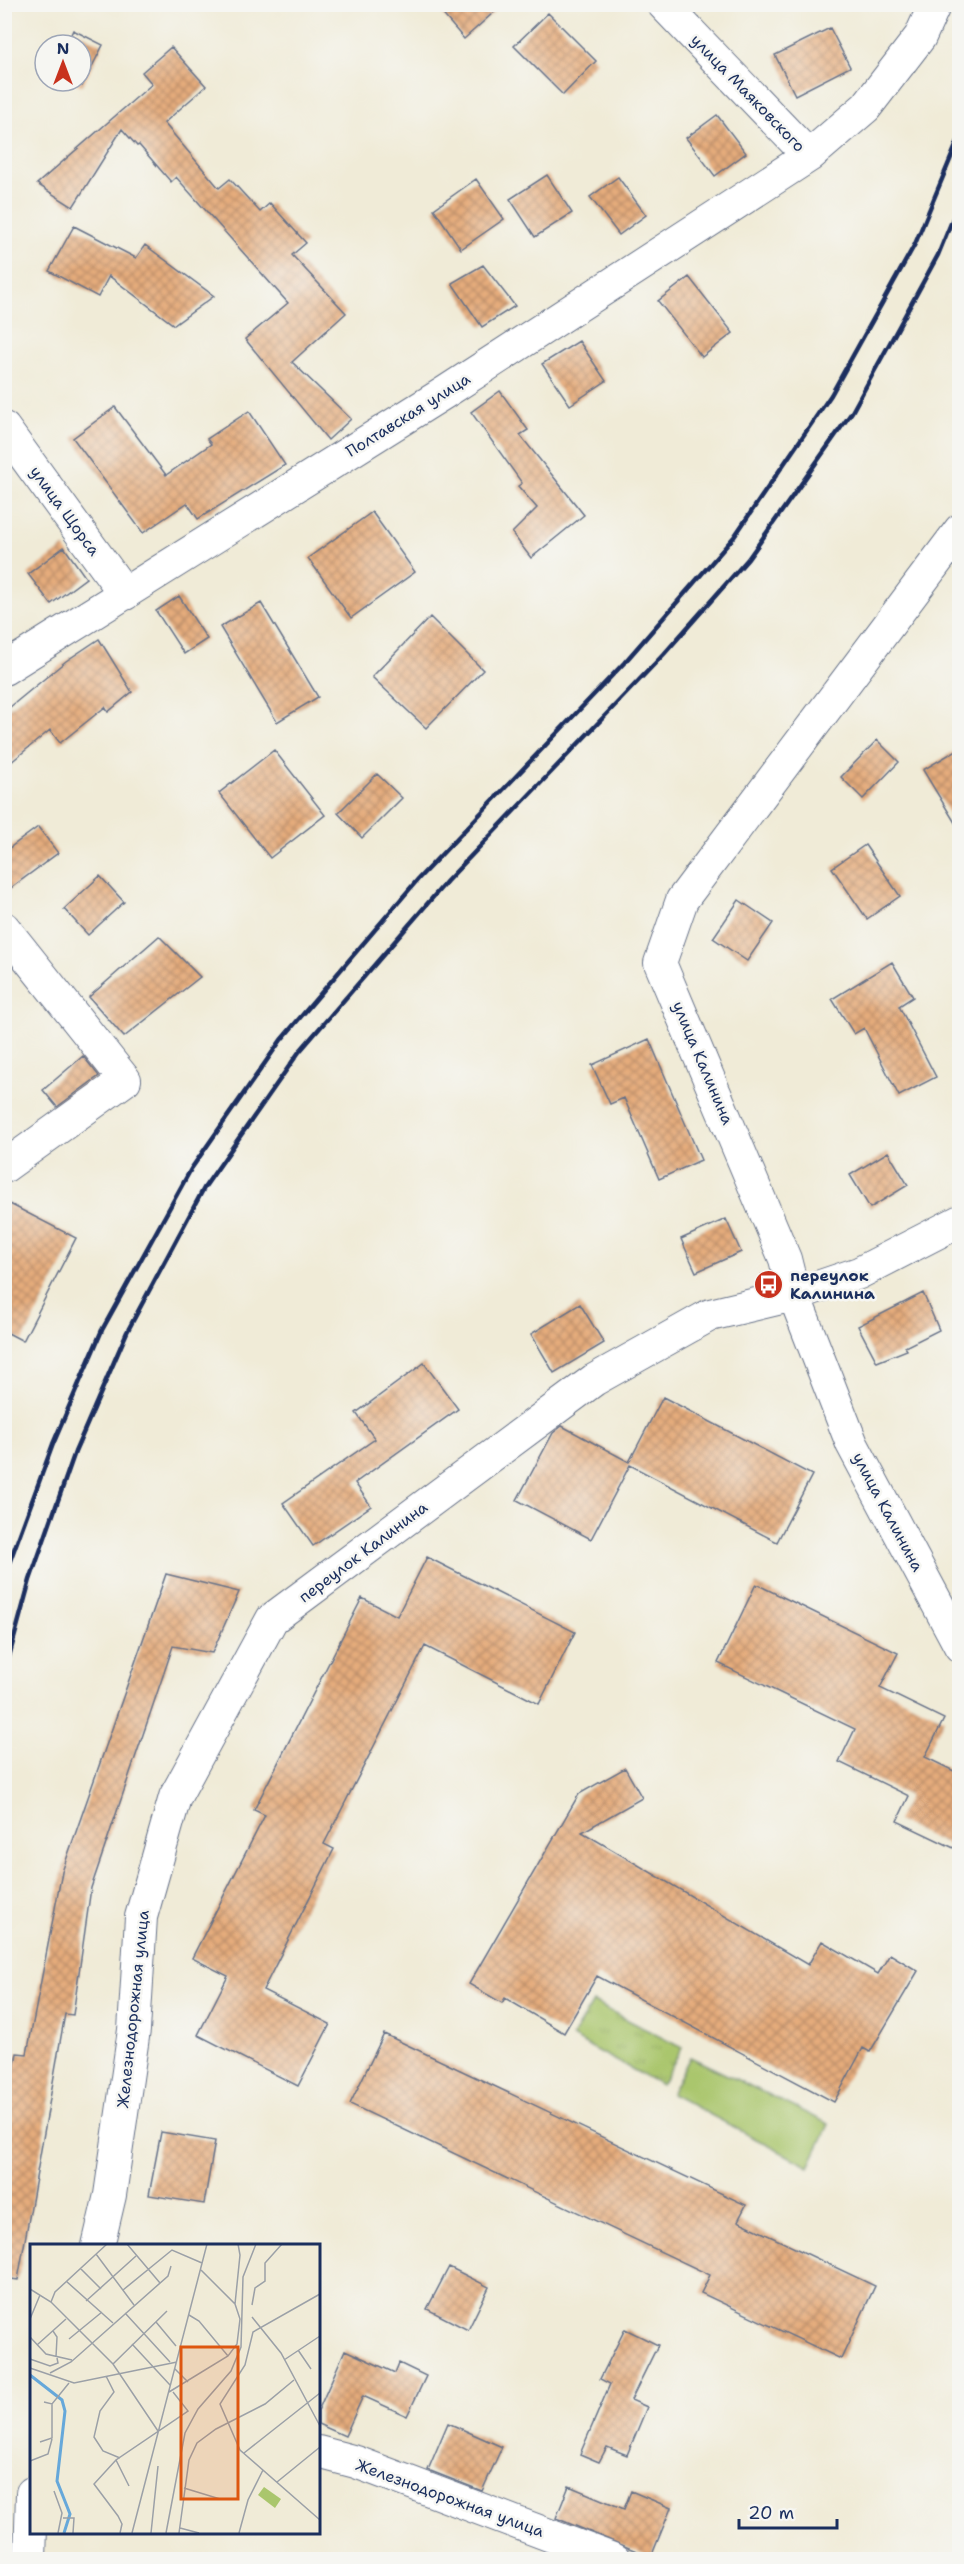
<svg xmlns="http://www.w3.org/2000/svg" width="964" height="2564" viewBox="0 0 964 2564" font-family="'Shantell Sans',sans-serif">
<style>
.green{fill:#aac66d;stroke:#627a66;stroke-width:1.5}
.park{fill:url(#park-tufts);stroke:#627a66;stroke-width:1.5}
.building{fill:url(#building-cross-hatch)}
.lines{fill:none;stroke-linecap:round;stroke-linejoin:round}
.minor-casing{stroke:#667188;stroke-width:34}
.minor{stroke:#fff;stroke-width:32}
.rail{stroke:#1b2f5e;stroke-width:4.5}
.labels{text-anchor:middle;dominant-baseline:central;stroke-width:5;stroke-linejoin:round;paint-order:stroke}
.street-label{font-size:16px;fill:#1b2f5e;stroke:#f6f6f2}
.poi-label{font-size:16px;font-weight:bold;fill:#1b2f5e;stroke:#f6f6f2;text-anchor:start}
.inset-river{fill:none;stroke:#66a8da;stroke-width:3}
.inset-road{fill:none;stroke:#9ba0a7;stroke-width:1.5}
.view{fill:#de5710;fill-opacity:0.15;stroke:#de5710;stroke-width:3}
.inset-edge{fill:none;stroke:#1b2f5e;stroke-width:3}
</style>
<defs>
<pattern id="park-tufts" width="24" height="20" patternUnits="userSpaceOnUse" patternTransform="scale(1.5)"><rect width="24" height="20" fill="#aac66d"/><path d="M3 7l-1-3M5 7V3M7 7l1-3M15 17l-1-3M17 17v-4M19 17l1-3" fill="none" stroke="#92aa61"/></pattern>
<pattern id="building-cross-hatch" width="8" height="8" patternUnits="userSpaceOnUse" patternTransform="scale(1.5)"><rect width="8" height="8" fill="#e5ac7c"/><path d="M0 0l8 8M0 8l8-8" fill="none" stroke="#b98c69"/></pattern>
</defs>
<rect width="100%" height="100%" fill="#f6f6f2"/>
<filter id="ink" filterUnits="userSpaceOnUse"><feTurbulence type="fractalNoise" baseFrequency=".0167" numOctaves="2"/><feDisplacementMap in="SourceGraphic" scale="12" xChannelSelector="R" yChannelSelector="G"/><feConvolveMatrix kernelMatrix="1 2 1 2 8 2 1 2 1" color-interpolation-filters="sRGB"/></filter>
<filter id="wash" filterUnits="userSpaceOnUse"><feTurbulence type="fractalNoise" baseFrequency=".008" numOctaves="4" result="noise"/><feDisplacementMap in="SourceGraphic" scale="24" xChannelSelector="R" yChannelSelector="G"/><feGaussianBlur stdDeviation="1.35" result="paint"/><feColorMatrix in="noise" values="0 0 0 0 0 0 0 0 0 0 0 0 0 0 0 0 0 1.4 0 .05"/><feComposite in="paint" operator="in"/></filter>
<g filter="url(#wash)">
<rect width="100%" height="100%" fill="#f0ebd7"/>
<path class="green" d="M 690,2057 L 829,2124 L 809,2167 L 671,2094 Z"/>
<path class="park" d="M 593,2002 L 682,2048 L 661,2085 L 572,2037 Z"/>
<g id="blocks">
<path class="building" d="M 434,4 L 503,4 L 464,39 Z
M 548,13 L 596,61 L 563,95 L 514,46 Z
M 830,28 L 850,67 L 795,95 L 775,55 Z
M 73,30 L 103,45 L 82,86 L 72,81 L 81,81 L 81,45 L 66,45 Z
M 171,47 L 206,86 L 164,123 L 219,188 L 230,179 L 260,212 L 270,203 L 306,243 L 292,255 L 346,313 L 292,362 L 351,419 L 328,440 L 245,339 L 288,303 L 176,177 L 171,182 L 139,145 L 137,146 L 122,129 L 73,207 L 37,184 L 152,84 L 142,72 Z
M 717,115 L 746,153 L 715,176 L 686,138 Z
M 547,175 L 572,213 L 535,237 L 510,199 Z
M 618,177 L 646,215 L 619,235 L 590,197 Z
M 476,179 L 504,219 L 461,249 L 434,209 Z
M 74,226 L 136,258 L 145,245 L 214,296 L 174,325 L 109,276 L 98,297 L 49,271 Z
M 483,265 L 515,306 L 482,327 L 452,283 Z
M 689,277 L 733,333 L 702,357 L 658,301 Z
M 579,341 L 606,381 L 570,405 L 542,364 Z
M 500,391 L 528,430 L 520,435 L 584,515 L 531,558 L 512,533 L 537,508 L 518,486 L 522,483 L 471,412 Z
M 115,407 L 166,475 L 211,444 L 207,439 L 249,411 L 285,465 L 198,519 L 187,503 L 143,533 L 73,438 Z
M 372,512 L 415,572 L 351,618 L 308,558 Z
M 64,547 L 86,578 L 51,604 L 28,574 Z
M 179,596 L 207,639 L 184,654 L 156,611 Z
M 261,603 L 318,697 L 277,722 L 220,627 Z
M 430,617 L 483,670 L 426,728 L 372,677 Z
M 99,639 L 132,692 L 108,712 L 105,707 L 60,743 L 50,730 L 4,768 L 4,712 L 66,661 Z
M 877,740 L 899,762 L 863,799 L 841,777 Z
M 960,748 L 960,831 L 923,770 Z
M 274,750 L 325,815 L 270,858 L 219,793 Z
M 377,774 L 402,798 L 362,838 L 338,813 Z
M 38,827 L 58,853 L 4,893 L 4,852 Z
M 865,845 L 900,896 L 867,919 L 832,868 Z
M 100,876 L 124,902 L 88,935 L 64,909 Z
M 739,900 L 773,923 L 747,961 L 713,938 Z
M 159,936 L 200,977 L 124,1037 L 89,997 Z
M 892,962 L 913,997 L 899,1006 L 936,1077 L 899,1096 L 864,1028 L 854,1034 L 832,999 Z
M 649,1039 L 701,1160 L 659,1179 L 624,1098 L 610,1104 L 592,1065 Z
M 83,1056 L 99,1076 L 57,1107 L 43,1090 Z
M 888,1152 L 908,1185 L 870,1208 L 850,1175 Z
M 4,1201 L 76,1238 L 23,1341 L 4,1331 Z
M 726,1219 L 741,1252 L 696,1272 L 681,1239 Z
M 923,1293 L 939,1330 L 905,1347 L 907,1350 L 877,1362 L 858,1326 Z
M 580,1304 L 604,1343 L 554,1373 L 531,1334 Z
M 424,1363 L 458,1409 L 355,1483 L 371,1506 L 313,1546 L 283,1503 L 375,1439 L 356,1413 Z
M 663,1397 L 812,1475 L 777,1542 L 630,1465 L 591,1539 L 517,1500 L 553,1433 L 562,1426 L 629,1462 Z
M 427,1557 L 575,1632 L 539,1704 L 425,1646 L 324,1844 L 334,1849 L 263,1990 L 330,2024 L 298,2086 L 198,2035 L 228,1976 L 192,1958 L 265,1815 L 254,1810 L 362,1598 L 397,1616 Z
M 166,1574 L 239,1592 L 212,1653 L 173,1646 L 91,1888 L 73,2015 L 65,2014 L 18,2280 L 4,2278 L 4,2123 L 17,2053 L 27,2054 L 62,1872 Z
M 756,1584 L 898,1653 L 880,1688 L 944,1719 L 925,1757 L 960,1774 L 960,1851 L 897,1821 L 909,1796 L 839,1762 L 855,1729 L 718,1663 Z
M 625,1768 L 642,1798 L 582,1832 L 808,1965 L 822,1941 L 878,1974 L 890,1954 L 918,1971 L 870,2052 L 863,2048 L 834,2102 L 597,1976 L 564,2033 L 505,1998 L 502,2003 L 469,1984 L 579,1794 Z
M 384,2034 L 746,2205 L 738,2221 L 875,2286 L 841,2359 L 701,2293 L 710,2275 L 350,2104 Z
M 161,2132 L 215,2141 L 204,2204 L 149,2195 Z
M 449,2267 L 489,2287 L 468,2330 L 427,2309 Z
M 625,2329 L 658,2345 L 631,2400 L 647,2407 L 627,2455 L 607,2447 L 599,2462 L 580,2454 L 610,2384 L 600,2379 Z
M 345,2350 L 395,2373 L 399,2363 L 426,2376 L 407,2416 L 363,2396 L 345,2436 L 318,2424 L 318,2411 Z
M 448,2423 L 502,2447 L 482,2491 L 428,2470 Z
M 569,2486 L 624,2509 L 631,2491 L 671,2508 L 651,2557 L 556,2518 Z"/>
</g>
</g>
<g filter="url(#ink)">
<use href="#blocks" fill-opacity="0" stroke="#667188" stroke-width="1.5"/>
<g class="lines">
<defs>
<path id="minor" d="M 663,4 L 809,156
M 4,428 L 125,594
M 960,530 L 682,900 L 660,963 L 785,1259 L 794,1295 L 852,1444 L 960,1646
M 4,669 L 444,393 L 809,156 L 866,107 L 920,37 L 935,4
M 4,928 L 125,1080 L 4,1167
M 98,2246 L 110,2195 L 134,2030 L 141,1917 L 175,1797 L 272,1619 L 594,1380 L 710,1315 L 794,1295 L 859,1273 L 960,1221
M 318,2452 L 356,2462 L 615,2560
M 30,2560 L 32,2493"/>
</defs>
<use href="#minor" class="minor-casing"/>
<use href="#minor" class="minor"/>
<path class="rail" d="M 4,1577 L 53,1444 L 102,1330 L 191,1169 L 281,1040 L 419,878 L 624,663 L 734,537 L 831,395 L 915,244 L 960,136
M 4,1675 L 30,1580 L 75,1452 L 127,1332 L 204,1188 L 299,1052 L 447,881 L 664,654 L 748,559 L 852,412 L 938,255 L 960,201"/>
</g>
</g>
<defs>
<symbol id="bus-disc" viewBox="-11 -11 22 22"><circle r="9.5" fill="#c8321e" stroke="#f6f6f2"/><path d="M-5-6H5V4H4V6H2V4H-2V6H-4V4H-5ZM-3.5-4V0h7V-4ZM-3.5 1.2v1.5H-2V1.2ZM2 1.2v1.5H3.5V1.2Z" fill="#fff"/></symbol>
</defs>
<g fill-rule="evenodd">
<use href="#bus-disc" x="752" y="1268" width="33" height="33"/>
</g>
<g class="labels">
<g class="street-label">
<text transform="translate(748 93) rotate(46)">улица Маяковского</text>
<text transform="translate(408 415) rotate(-32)">Полтавская улица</text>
<text transform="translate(65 511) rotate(54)">улица Щорса</text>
<text transform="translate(703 1063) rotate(67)">улица Калинина</text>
<text transform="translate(888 1512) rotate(62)">улица Калинина</text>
<text transform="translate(363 1552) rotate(-37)">переулок Калинина</text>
<text transform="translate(133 2009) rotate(-84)">Железнодорожная улица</text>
<text transform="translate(450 2498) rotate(20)">Железнодорожная улица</text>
</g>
<g class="poi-label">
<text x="790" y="1275">переулок<tspan x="790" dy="18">Калинина</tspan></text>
</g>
</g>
<g transform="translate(30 2244)">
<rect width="290" height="290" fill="#f0ebd7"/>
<path d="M 234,243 L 251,255 L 245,264 L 228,251 Z" fill="#aac66d"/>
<path class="inset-river" d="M 0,131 L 32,156 L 35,167 L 27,237 L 40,270 L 34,289"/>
<path class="inset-road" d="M 97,0 L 130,39M 66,10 L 104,61M 50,24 L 71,45M 36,37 L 83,79M 0,45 L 21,58 L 83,120 L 128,187M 93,46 L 142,6 L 172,19M 290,50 L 223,88 L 215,121 L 190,160 L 210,206 L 290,276M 56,57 L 106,12M 21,58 L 25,48 L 77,0M 205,60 L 210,11 L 208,0M 222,61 L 225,44 L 235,37 L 235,19 L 252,0M 95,69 L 140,118M 159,71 L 169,77 L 198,112M 222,73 L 251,109 L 290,182M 0,75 L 10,51M 126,78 L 146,102M 23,87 L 27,93 L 26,113M 0,93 L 16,110 L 42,116M 39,95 L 72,68M 102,100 L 140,141M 7,101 L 36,75M 268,106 L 281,125M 0,115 L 20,122 L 28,119 L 27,114M 254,116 L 290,92M 83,120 L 137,67M 0,124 L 44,139 L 147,118M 145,125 L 158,138M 20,129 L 41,118 L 138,32 L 141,22M 76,132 L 84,148 L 70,167 L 64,193 L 73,207 L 90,214M 139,148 L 198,112 L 207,100 L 210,75 L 205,60 L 171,26M 14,158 L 22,160 L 39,139M 10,198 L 22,194 L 22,160M 214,209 L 290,149M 86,216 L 64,240 L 88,272 L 92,280 L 90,289M 0,217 L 18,210 L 22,195M 247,238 L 290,203M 99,242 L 86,216 L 158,167 L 143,148M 154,244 L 190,255M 24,247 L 32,269 L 28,289M 33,274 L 44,274 L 43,289M 150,284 L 169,289M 102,289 L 177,0M 121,289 L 128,222M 136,289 L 155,189 L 168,165 L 201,127 L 211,103 L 213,33 L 226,0M 149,289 L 159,216 L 167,199 L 186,185 L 235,160 L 264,136M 209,289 L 218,256 L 233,226"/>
<path class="view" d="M 151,103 L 208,103 L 208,255 L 151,255 Z"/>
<rect width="290" height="290" class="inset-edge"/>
</g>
<rect width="964" height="2564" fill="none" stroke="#f6f6f2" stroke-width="24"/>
<g transform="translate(63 63)"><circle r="28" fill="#f6f6f2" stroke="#9ea6b7" stroke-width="1.5"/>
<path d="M0-4.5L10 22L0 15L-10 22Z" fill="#c8321e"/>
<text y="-9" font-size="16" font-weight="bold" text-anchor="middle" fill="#1b2f5e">N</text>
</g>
<path d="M739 2519v9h98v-9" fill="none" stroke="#1b2f5e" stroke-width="3"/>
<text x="748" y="2519" font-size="18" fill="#1b2f5e" stroke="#f6f6f2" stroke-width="4.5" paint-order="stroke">20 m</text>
</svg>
